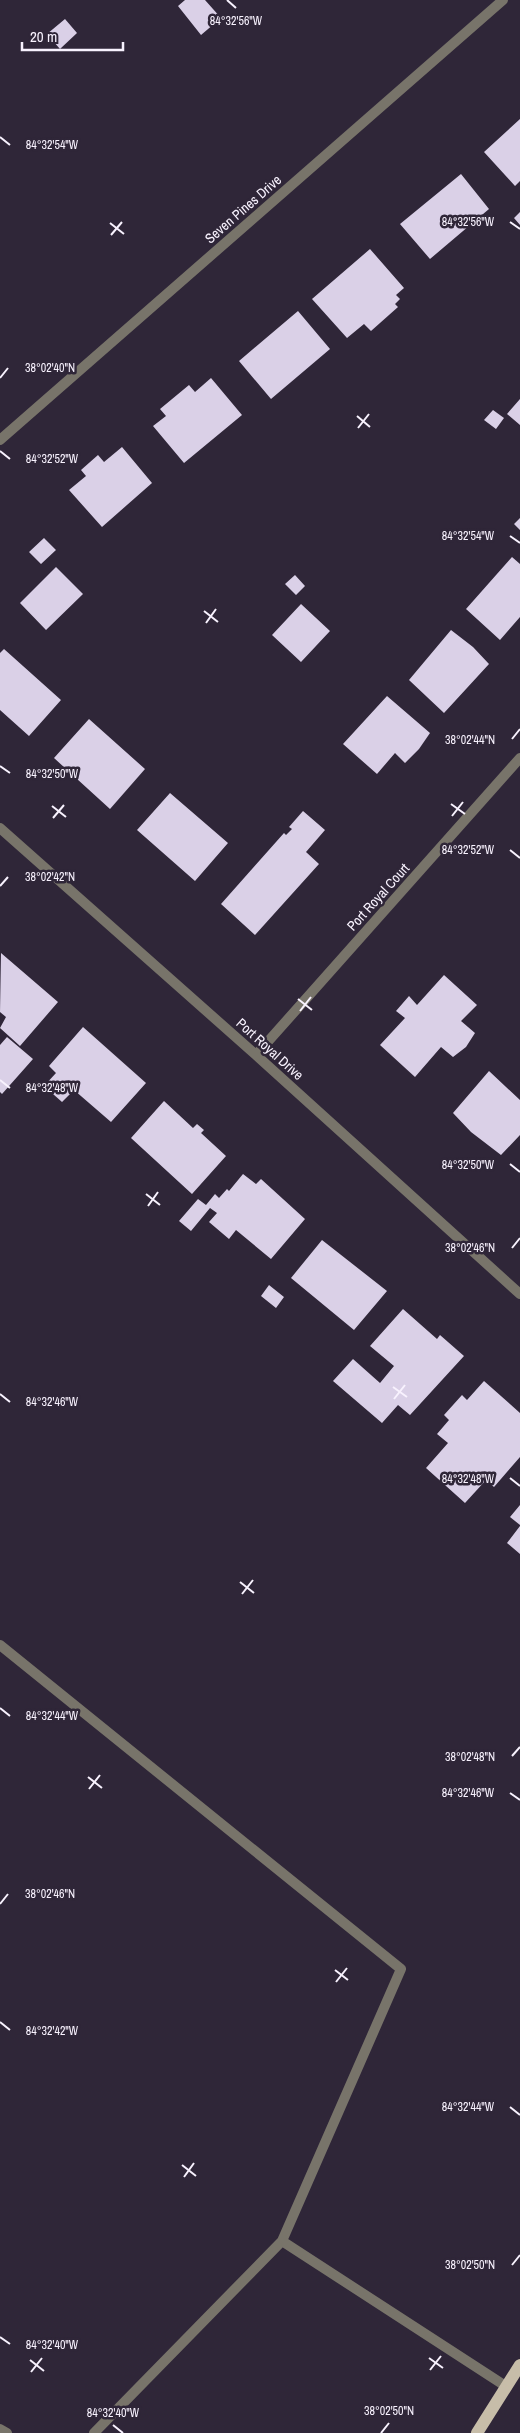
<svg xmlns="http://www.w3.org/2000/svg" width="520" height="2433" viewBox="0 0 520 2433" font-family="'Archivo Narrow',sans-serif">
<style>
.building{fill:#dad0e7}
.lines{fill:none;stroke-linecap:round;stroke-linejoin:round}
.service{stroke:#78746a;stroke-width:10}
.minor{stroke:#78746a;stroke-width:10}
.primary{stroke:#c7bda9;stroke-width:12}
.ticks{fill:none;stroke:#f8f2fe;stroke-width:2}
.labels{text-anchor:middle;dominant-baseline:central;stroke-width:5;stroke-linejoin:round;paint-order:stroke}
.street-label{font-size:14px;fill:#f8f2fe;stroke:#2f2638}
.ticks-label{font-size:12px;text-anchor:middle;fill:#f8f2fe;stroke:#2f2638;stroke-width:5;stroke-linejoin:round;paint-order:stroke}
</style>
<rect width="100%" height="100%" fill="#2f2638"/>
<path class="building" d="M 185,0 L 205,0 L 221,18 L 201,35 L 178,6 Z
M 65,19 L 77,33 L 60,49 L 47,34 Z
M 520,119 L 520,181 L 515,186 L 484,152 Z
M 461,174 L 489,209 L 430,259 L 400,224 Z
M 520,212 L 520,225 L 514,218 Z
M 370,249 L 404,288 L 396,295 L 400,299 L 395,304 L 398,307 L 371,331 L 364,324 L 347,338 L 312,299 Z
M 298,311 L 330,349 L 271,399 L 239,361 Z
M 211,378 L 242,415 L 184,463 L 153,426 L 166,416 L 160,409 L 189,385 L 195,392 Z
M 520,399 L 520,425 L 507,414 Z
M 493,410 L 504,418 L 496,429 L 484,420 Z
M 122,447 L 152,483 L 102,527 L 69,490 L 86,476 L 81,470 L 98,455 L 104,462 Z
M 520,518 L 520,530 L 514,524 Z
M 44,538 L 56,550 L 41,564 L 29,552 Z
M 512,557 L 520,564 L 520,617 L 500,640 L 466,609 Z
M 56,567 L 83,594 L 46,630 L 20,603 Z
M 295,575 L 305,586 L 296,595 L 285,584 Z
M 301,604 L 330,631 L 301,662 L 272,635 Z
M 451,630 L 473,647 L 489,664 L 444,713 L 409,680 Z
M 4,649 L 61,700 L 29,736 L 0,710 L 0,653 Z
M 387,696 L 430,733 L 419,749 L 405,763 L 395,753 L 377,774 L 343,744 Z
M 89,719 L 145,769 L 110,809 L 54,758 Z
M 170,793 L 228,843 L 195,881 L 137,830 Z
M 303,811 L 325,830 L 306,852 L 319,864 L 255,935 L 221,904 L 284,833 L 286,835 L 292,829 L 289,827 Z
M 1,953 L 58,1002 L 20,1046 L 0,1028 L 6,1017 L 0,1012 Z
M 444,975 L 477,1005 L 461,1021 L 475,1033 L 466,1047 L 453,1057 L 441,1047 L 415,1077 L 380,1045 L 405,1018 L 396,1011 L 409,996 L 417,1005 Z
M 83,1027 L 146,1083 L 111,1122 L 74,1090 L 62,1102 L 44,1086 L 56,1073 L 49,1066 Z
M 7,1037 L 33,1059 L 2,1094 L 0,1092 L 0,1045 Z
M 489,1071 L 520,1100 L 520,1135 L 501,1155 L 471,1132 L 453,1113 Z
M 164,1101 L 193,1128 L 197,1124 L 204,1130 L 201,1133 L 226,1156 L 192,1194 L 131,1138 Z
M 243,1174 L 256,1184 L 261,1179 L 305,1219 L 271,1259 L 236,1230 L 229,1239 L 209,1222 L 217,1213 L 210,1208 L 191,1231 L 179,1221 L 198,1199 L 206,1205 L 215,1194 L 219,1198 L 227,1189 L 229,1191 Z
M 322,1240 L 387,1291 L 354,1330 L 291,1278 Z
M 269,1285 L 284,1297 L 276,1308 L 261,1296 Z
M 403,1309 L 437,1339 L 440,1335 L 464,1356 L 410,1415 L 398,1405 L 382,1423 L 333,1381 L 353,1359 L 380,1383 L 394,1366 L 370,1346 Z
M 484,1381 L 520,1413 L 520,1457 L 494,1487 L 486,1480 L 465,1503 L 426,1468 L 448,1443 L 437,1434 L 449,1420 L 444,1415 L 462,1395 L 467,1400 Z
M 520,1505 L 520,1525 L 510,1517 Z
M 520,1526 L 520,1554 L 507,1543 Z"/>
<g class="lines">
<path class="service" d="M 0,1645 L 401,1969 L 282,2241 L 94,2433
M 282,2241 L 507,2387
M 0,2429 L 7,2433"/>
<path class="minor" d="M 0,440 L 503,0
M 0,828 L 256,1055 L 520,1294
M 256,1055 L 520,758"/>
<path class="primary" d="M 477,2433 L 520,2365"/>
</g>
<path class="ticks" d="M 227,0 L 236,8M 0,137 L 10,145M 510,222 L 520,229M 110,223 L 124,234M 111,235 L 122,222M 0,378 L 8,368M 357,416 L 370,427M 358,428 L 369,414M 0,451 L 10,459M 510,536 L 520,543M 204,611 L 218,622M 206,623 L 216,609M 512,739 L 520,729M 0,766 L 10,773M 451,804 L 465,814M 52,806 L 66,817M 452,816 L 463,802M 53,818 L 64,805M 510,850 L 520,858M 0,886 L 8,877M 298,999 L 312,1010M 300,1011 L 311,997M 0,1080 L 10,1088M 510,1164 L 520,1172M 146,1194 L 160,1205M 148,1206 L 158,1192M 512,1248 L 520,1238M 393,1387 L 407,1397M 0,1394 L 10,1402M 394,1399 L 405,1385M 510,1478 L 520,1486M 240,1582 L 254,1593M 242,1594 L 253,1580M 0,1708 L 10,1716M 512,1756 L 520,1747M 88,1777 L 102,1788M 89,1789 L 100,1775M 510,1793 L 520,1800M 0,1904 L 8,1894M 335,1970 L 348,1980M 336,1982 L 347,1968M 0,2022 L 10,2030M 510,2107 L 520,2115M 182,2165 L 196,2176M 184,2177 L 194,2163M 512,2265 L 520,2255M 0,2337 L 10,2344M 429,2358 L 443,2368M 30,2360 L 44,2371M 430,2370 L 441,2356M 31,2372 L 42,2358M 113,2425 L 123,2433M 381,2433 L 389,2423"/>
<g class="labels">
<g class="street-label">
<text transform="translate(243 209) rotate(-41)">Seven Pines Drive</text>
<text transform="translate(378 897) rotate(-48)">Port Royal Court</text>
<text transform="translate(270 1049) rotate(42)">Port Royal Drive</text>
</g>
</g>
<g class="ticks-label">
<text x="236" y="25">84°32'56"W</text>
<text x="52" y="149">84°32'54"W</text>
<text x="468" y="226">84°32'56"W</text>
<text x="50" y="372">38°02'40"N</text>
<text x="52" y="463">84°32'52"W</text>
<text x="468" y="540">84°32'54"W</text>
<text x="470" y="744">38°02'44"N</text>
<text x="52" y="778">84°32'50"W</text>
<text x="468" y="854">84°32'52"W</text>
<text x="50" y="881">38°02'42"N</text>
<text x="52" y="1092">84°32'48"W</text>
<text x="468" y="1169">84°32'50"W</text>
<text x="470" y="1252">38°02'46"N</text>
<text x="52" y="1406">84°32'46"W</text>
<text x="468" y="1483">84°32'48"W</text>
<text x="52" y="1720">84°32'44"W</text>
<text x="470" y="1761">38°02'48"N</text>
<text x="468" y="1797">84°32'46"W</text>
<text x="50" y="1898">38°02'46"N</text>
<text x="52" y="2035">84°32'42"W</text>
<text x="468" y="2111">84°32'44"W</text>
<text x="470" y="2269">38°02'50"N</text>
<text x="52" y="2349">84°32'40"W</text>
<text x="389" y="2415">38°02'50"N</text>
<text x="113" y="2417">84°32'40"W</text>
</g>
<path d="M22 42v8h101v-8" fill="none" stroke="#f8f2fe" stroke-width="2.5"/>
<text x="30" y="42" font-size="15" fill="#f8f2fe" stroke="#2f2638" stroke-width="4" paint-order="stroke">20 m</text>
</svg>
